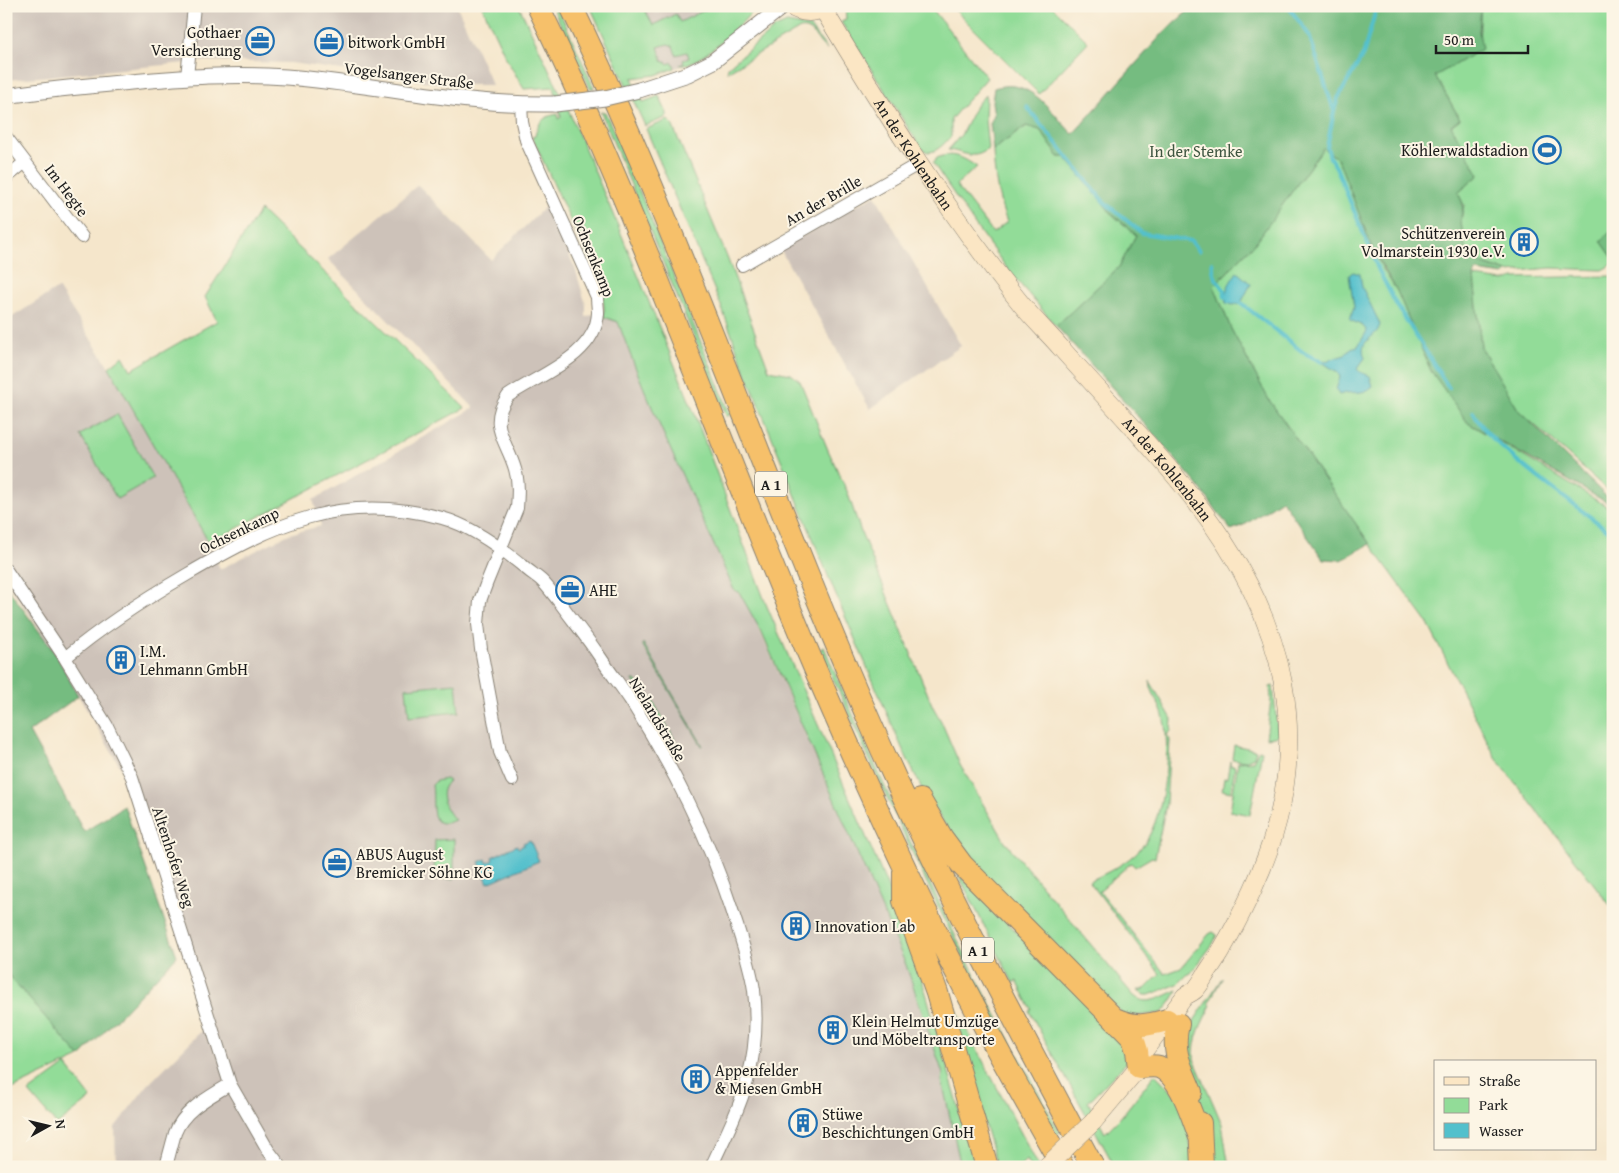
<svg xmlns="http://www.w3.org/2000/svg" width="1619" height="1173" viewBox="0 0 1619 1173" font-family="'Gentium Book Plus',serif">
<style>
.industrial{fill:#cdc2b9}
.green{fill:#92dc98;stroke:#577c5a}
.forest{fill:#75bc80;stroke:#486c4e}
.water{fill:#53c0cc;stroke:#386e74}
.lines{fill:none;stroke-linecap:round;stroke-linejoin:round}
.stream{stroke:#53c0cc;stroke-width:4}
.minor-casing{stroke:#888174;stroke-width:14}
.tertiary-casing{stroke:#888174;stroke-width:17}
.secondary-casing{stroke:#888174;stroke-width:19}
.motorway-casing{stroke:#888174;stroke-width:24}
.minor{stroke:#fff;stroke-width:12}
.tertiary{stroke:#fff;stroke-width:15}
.secondary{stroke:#fbe6c4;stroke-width:18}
.motorway{stroke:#f6c06b;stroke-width:22}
.tertiary-bridge-casing{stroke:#888174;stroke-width:17;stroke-linecap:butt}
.secondary-bridge-casing{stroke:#888174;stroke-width:19;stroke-linecap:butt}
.tertiary-bridge{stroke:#fff;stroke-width:15}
.secondary-bridge{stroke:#fbe6c4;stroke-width:18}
.labels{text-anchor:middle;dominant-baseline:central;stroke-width:4;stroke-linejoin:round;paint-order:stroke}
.shield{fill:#fcf5e5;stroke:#5f5d58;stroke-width:1}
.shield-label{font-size:15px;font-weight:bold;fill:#1c1c1c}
.poi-label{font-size:16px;fill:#1c1c1c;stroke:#fcf5e5;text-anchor:start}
.street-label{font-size:16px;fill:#1c1c1c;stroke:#fcf5e5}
.park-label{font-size:16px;fill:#3f5641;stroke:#fcf5e5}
</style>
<rect width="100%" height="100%" fill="#fcf5e5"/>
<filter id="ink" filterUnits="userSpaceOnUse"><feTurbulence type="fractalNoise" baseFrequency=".02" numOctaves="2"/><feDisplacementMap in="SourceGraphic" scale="10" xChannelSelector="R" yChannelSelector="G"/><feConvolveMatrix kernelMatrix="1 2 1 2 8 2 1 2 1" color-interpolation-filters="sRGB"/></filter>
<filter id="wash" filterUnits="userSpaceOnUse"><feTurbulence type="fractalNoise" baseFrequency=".0096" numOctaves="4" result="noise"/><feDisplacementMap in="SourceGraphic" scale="20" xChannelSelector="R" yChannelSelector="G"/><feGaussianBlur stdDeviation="1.12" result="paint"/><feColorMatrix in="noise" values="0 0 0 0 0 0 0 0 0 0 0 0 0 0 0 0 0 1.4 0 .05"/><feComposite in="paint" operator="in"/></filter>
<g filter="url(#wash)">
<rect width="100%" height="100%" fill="#f5e6cb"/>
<path class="industrial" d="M 6,6 L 457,6 L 492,85 L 451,85 L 291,63 L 206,61 L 6,80 Z
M 641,6 L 760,6 L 755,8 L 725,39 L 712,49 L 684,65 L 665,72 Z
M 418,185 L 491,260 L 546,206 L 575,268 L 586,305 L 586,317 L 616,307 L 749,606 L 906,965 L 943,1074 L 942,1081 L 961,1167 L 116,1167 L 115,1127 L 147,1086 L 209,1023 L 191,962 L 124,773 L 35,622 L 6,581 L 6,321 L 58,288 L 109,367 L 209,543 L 220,569 L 289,534 L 321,526 L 313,500 L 474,408 L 328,259 Z
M 875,195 L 961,346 L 870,409 L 780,249 Z"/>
<path class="green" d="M 482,6 L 519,6 L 571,116 L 618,226 L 693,410 L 766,604 L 911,941 L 976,1167 L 961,1167 L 942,1081 L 943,1074 L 906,965 L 761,631 L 739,592 L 734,590 C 695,500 651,414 618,322 L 604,317 C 605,302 601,290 596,276 L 532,137 L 535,136 C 538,122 544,116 558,114 L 558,119 L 561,117 L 554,87 L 524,89 L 507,60 Z
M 552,6 L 557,6 L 594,88 L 590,88 Z
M 590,6 L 643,6 L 653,25 L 676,14 L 680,22 L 713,6 L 756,6 C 745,23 698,67 680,65 L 684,63 L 683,60 L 689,58 L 687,52 L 676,55 L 673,46 L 668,44 L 658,47 L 663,62 L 666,62 L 668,64 L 673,62 L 675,68 L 656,75 L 632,78 L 643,102 L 659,96 L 667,113 L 667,117 L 645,126 Z
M 845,6 L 930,6 L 987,78 L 951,119 L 951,137 C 943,144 932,159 921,148 L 841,22 L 846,19 Z
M 955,6 L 1052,6 L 1088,42 L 1039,94 L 953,8 Z
M 1481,6 L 1613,6 L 1613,233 L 1610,233 L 1601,241 L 1613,258 L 1613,264 L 1602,270 L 1551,268 L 1508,272 L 1475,261 L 1467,253 L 1463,242 L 1461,220 L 1464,205 L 1458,193 L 1479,175 L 1451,126 L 1460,119 L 1435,75 C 1449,68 1477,55 1479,38 C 1481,28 1479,17 1481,6 Z
M 787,23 L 810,27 L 827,49 C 816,43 815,26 800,29 L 727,72 L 728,67 L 775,28 Z
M 986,94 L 985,119 L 988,149 C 973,161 965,152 948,150 L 961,135 L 977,104 Z
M 601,112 L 605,112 L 628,163 L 730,414 L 727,417 Z
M 668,120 L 672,124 L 727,257 L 769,370 L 791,374 L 800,381 L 828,450 L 847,491 L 861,532 L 933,707 L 941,721 L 960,765 L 1006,843 L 1133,995 C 1147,1008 1163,996 1178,990 L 1170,1003 L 1162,1013 L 1126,1017 L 982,878 L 926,797 L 902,748 L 835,593 L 745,371 L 720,303 L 646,129 Z
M 1027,126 L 1040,130 L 1059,157 L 1065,157 L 1112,214 L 1136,235 L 1119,267 L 1056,326 L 1009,271 L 977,228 L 933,163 L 937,158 C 952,151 964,158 977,167 L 956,185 L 993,233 L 1007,222 C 998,200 994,174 993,150 Z
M 1323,148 L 1338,159 L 1373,250 L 1384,271 L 1397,291 L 1431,371 L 1468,423 L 1613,510 L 1613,909 L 1496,758 L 1427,622 L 1370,544 L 1269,400 L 1231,329 L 1214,286 L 1256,242 Z
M 260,210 L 465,408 L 209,543 L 109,367 L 123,356 L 131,370 L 217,321 L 205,297 Z
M 1613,276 L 1613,495 L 1519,411 L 1481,347 L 1474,277 L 1504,281 L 1515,278 Z
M 117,414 L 153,478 L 117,499 L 80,435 Z
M 643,643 L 703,746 L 702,746 L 643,646 Z
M 824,647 C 869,755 918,861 970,965 C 999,1021 1030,1076 1060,1132 L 1057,1135 C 968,978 893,814 820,649 Z
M 633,680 L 635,680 L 651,698 L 675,740 L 675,748 L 674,748 Z
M 1150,681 L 1172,719 L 1171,731 L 1167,735 L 1170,740 L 1166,804 L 1155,858 L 1152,857 L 1135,867 L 1131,863 L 1099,891 L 1165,974 L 1181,968 L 1209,934 L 1213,932 L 1217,935 L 1213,944 L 1191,973 L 1187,975 L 1178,984 L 1149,995 L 1145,995 L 1138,990 L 1145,989 L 1160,974 L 1089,881 C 1107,873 1126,864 1140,849 C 1164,823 1171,754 1164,720 C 1162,706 1151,695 1150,681 Z
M 456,683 L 459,712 L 409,717 L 406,688 Z
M 1273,686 L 1278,735 L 1274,737 L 1266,738 L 1271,700 L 1270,687 Z
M 1234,745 L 1256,750 L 1254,757 L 1245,761 L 1232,759 Z
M 1259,750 L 1262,751 L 1250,815 L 1230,811 L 1238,762 L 1253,761 Z
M 1230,761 L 1230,765 L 1235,766 L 1231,792 L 1222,790 L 1224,778 L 1227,778 Z
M 446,779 L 449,781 C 435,793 446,809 455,820 C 426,833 435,802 432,785 L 436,781 Z
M 454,839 L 454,879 L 434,879 L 435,840 Z
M 958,874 L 1126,1040 L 1127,1062 L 1088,1102 L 1105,1133 L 1120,1118 L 1155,1074 L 1184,1104 L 1194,1167 L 1115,1167 L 1029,1011 L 1031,1009 L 1017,981 L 1013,983 Z
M 6,972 L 80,1057 L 6,1092 Z
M 1222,978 L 1209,1003 L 1211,1005 C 1202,1023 1193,1038 1194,1059 L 1222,1124 L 1229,1167 L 1210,1167 L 1203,1112 L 1183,1052 L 1186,1034 L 1190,1027 Z
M 945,989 L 1039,1167 L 1030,1167 L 1026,1160 L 1019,1167 L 997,1167 Z
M 66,1065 L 91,1098 L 57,1125 L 29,1092 Z"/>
<path class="forest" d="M 1194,6 L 1481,6 L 1479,31 L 1482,49 L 1435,76 L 1460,119 L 1451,125 L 1479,175 L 1458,193 C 1465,207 1463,204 1461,219 C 1461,224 1462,230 1463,235 C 1465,263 1485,264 1508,272 L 1504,275 L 1476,271 L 1474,277 L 1481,347 L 1519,411 L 1613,503 L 1613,506 L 1468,423 L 1431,371 L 1397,291 L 1373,250 L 1338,159 L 1323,148 L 1256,242 L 1214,286 L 1231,329 L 1269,400 L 1370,544 L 1341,560 L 1323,559 L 1282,500 L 1246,524 L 1231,530 L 1197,484 L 1126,403 L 1056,326 L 1119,267 L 1136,235 L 1112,214 L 1065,157 L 1059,157 L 1040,130 L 1026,126 L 993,150 L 990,123 L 994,115 L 992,102 L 994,88 C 1031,76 1050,112 1073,134 L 1165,31 Z
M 1610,232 L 1613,233 L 1613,258 L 1601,241 Z
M 6,586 L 55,653 L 78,696 L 29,732 L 84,832 L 124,806 L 177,956 L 80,1057 L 6,972 Z"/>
<path class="water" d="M 1237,272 L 1251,284 L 1241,303 L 1233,305 L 1226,303 C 1223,291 1231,281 1237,272 Z
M 1353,272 L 1360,274 L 1362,287 L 1380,324 C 1378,339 1357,338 1365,358 L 1357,369 L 1360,372 L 1370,376 L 1373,386 C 1364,396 1351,390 1339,395 L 1336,390 L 1340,377 L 1337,372 L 1322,362 L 1345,355 L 1351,348 L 1358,346 L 1367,331 L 1363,326 L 1350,320 L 1354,307 L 1349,275 Z
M 530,840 L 539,861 L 488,883 L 479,862 L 486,859 L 487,863 L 493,860 L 492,857 L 517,845 L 518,848 L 524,845 L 523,843 Z"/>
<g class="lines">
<path class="stream" d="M 1288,6 L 1309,35 L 1334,111 L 1327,147 L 1330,158 L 1336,167 L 1378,269 L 1396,304 L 1449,388
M 1027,107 L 1104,202 L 1142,233 L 1191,241 L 1199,251
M 1334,111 L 1338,98 L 1363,55 L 1377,6
M 1212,262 C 1213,268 1213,274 1216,279 C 1220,286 1225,287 1225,297
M 1241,303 L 1304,353 L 1322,362
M 1473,412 C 1483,431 1498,444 1514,458 C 1546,485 1580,509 1613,534"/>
</g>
</g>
<g filter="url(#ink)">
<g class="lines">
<defs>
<path id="minor" d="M 187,77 L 194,6
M 6,137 L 82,237
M 6,178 L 25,162
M 742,265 L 920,163
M 6,570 L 65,658 L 107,726 L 132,777 L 230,1084 L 268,1150 L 281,1167
M 65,658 C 104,625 145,599 188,574 C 274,524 341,491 442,518 C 472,526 504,550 528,570 C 533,574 538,577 542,581 C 549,588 555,597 561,604 C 574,622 588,639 600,657 C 610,672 621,686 631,701 C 671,764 709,839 732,910 C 740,936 750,963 754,990 C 762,1063 741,1104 711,1167
M 512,780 L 500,752 L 481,649 L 478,624 L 480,601 L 487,582 L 517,508 C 518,495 519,482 515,469 C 507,441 487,425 508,396 C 538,375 596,356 598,313 C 598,308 597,302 597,297 L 526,140 L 522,122 L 521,104
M 166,1167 C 169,1155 172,1144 175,1133 C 184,1109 210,1097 230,1084"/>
<path id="tertiary" d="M 639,90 L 688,74 L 712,62 L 783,6
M 6,96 C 48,89 89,86 131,82 C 183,77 234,73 286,77 C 376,84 464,106 555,104"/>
<g id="secondary">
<path d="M 790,6 C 802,14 816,14 827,6"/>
<path id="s1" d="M 823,9 C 884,111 947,212 1022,305 C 1034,320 1048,333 1061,348 C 1104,397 1152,445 1192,497 C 1287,618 1320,744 1253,889 C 1240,917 1226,945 1208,971 C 1204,977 1200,985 1195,990 C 1194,991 1187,995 1185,996 L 1143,1052 L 1139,1067 L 1093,1122"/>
</g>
<path id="motorway" d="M 538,6 C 639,216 717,436 807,650 C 863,782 923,912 991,1038 C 1014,1081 1039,1124 1063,1167
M 571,6 C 684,241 767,489 872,727 C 938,877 1015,1022 1093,1167
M 920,800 L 942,838 L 962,865 L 1133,1038 L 1137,1051 L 1139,1067 C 1145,1067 1153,1065 1159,1067 C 1181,1075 1192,1117 1200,1137
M 904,873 L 904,901 L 937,993 L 987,1167
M 1115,1019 C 1136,1028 1146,1026 1167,1020
M 1178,1024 C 1171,1052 1181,1067 1191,1092
M 1200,1123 L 1202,1167"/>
</defs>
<use href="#minor" class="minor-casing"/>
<use href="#tertiary" class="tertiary-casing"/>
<use href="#secondary" class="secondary-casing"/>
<use href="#motorway" class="motorway-casing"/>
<use href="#minor" class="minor"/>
<use href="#tertiary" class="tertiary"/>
<use href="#secondary" class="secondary"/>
<use href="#motorway" class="motorway"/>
<defs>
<path id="tertiary-bridge" d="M 555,104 L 605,98 L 639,90"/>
<path id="secondary-bridge" d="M 1046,1167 L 1093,1122"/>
</defs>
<use href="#tertiary-bridge" class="tertiary-bridge-casing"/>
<use href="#secondary-bridge" class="secondary-bridge-casing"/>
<use href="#tertiary-bridge" class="tertiary-bridge"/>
<use href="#secondary-bridge" class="secondary-bridge"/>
</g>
</g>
<defs>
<symbol id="office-ring" viewBox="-11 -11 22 22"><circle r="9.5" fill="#fcf5e5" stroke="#1f6fb2" stroke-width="1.5"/><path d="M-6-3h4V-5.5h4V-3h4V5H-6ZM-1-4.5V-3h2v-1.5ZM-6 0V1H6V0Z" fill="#1f6fb2"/></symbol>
<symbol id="stadium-ring" viewBox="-11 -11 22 22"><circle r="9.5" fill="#fcf5e5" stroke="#1f6fb2" stroke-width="1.5"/><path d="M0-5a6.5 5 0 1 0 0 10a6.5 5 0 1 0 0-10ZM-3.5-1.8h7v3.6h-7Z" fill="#1f6fb2"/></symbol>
<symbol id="building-ring" viewBox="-11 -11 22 22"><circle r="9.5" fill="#fcf5e5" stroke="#1f6fb2" stroke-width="1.5"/><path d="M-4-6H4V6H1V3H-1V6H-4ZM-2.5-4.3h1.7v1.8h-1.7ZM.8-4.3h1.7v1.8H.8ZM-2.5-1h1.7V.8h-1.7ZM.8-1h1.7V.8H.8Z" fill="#1f6fb2"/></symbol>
</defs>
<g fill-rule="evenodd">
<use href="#office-ring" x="244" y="25" width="32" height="32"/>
<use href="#office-ring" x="313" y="26" width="32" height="32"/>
<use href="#stadium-ring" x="1531" y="134" width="32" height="32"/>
<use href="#building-ring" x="1508" y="226" width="32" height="32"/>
<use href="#office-ring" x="554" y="574" width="32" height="32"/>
<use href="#building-ring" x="105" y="644" width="32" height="32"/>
<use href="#office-ring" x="321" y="847" width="32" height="32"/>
<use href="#building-ring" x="780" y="910" width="32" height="32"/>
<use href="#building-ring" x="817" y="1014" width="32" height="32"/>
<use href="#building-ring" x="680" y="1063" width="32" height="32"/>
<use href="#building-ring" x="787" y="1107" width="32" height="32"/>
</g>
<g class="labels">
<g class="shield">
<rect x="755" y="471.5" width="32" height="25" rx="4"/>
<rect x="962" y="937.5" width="32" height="25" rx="4"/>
</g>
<g class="shield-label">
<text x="771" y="484">A 1</text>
<text x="978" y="950">A 1</text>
</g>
<g class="poi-label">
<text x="241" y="32" text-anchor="end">Gothaer<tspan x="241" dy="18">Versicherung</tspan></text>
<text x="348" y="42">bitwork GmbH</text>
<text x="1528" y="150" text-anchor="end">Köhlerwaldstadion</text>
<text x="1505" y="233" text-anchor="end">Schützenverein<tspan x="1505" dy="18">Volmarstein 1930 e.V.</tspan></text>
<text x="589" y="590">AHE</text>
<text x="140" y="651">I.M.<tspan x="140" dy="18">Lehmann GmbH</tspan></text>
<text x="356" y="854">ABUS August<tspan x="356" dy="18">Bremicker Söhne KG</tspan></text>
<text x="815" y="926">Innovation Lab</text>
<text x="852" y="1021">Klein Helmut Umzüge<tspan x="852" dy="18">und Möbeltransporte</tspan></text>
<text x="715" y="1070">Appenfelder<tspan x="715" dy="18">&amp; Miesen GmbH</tspan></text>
<text x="822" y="1114">Stüwe<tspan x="822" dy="18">Beschichtungen GmbH</tspan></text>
</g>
<g class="street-label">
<text transform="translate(409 75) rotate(7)">Vogelsanger Straße</text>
<text stroke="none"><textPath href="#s1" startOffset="171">An der Kohlenbahn</textPath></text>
<text transform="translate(67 190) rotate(53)">Im Hegte</text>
<text transform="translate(823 200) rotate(-30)">An der Brille</text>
<text transform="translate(594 256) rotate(68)">Ochsenkamp</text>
<text stroke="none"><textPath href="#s1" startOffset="576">An der Kohlenbahn</textPath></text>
<text transform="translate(239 530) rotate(-26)">Ochsenkamp</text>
<text transform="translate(658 719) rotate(59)">Nielandstraße</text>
<text transform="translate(174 857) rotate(72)">Altenhofer Weg</text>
</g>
<g class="park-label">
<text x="1196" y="151">In der Stemke</text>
</g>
</g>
<rect width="1619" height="1173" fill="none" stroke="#fcf5e5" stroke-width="25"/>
<rect x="1434" y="1060" width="162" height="90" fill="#fcf5e5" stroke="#a29e95"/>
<rect x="1444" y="1077" width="25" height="8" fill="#fbe6c4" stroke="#a29e95"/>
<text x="1479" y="1086" font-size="15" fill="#1c1c1c">Straße</text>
<rect x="1444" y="1098" width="25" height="15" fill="#92dc98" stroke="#a29e95"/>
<text x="1479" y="1110" font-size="15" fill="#1c1c1c">Park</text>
<rect x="1444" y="1123" width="25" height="15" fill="#53c0cc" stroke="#a29e95"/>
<text x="1479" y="1136" font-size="15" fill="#1c1c1c">Wasser</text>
<g transform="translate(48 1126) rotate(82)" stroke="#fcf5e5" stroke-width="4" paint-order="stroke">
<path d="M0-4L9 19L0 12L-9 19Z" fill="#1c1c1c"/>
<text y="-8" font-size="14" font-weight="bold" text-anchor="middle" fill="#1c1c1c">N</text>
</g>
<path d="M1436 45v8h92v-8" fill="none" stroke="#1c1c1c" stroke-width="2.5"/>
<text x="1444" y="45" font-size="15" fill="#1c1c1c" stroke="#fcf5e5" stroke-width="4" paint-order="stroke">50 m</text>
</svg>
